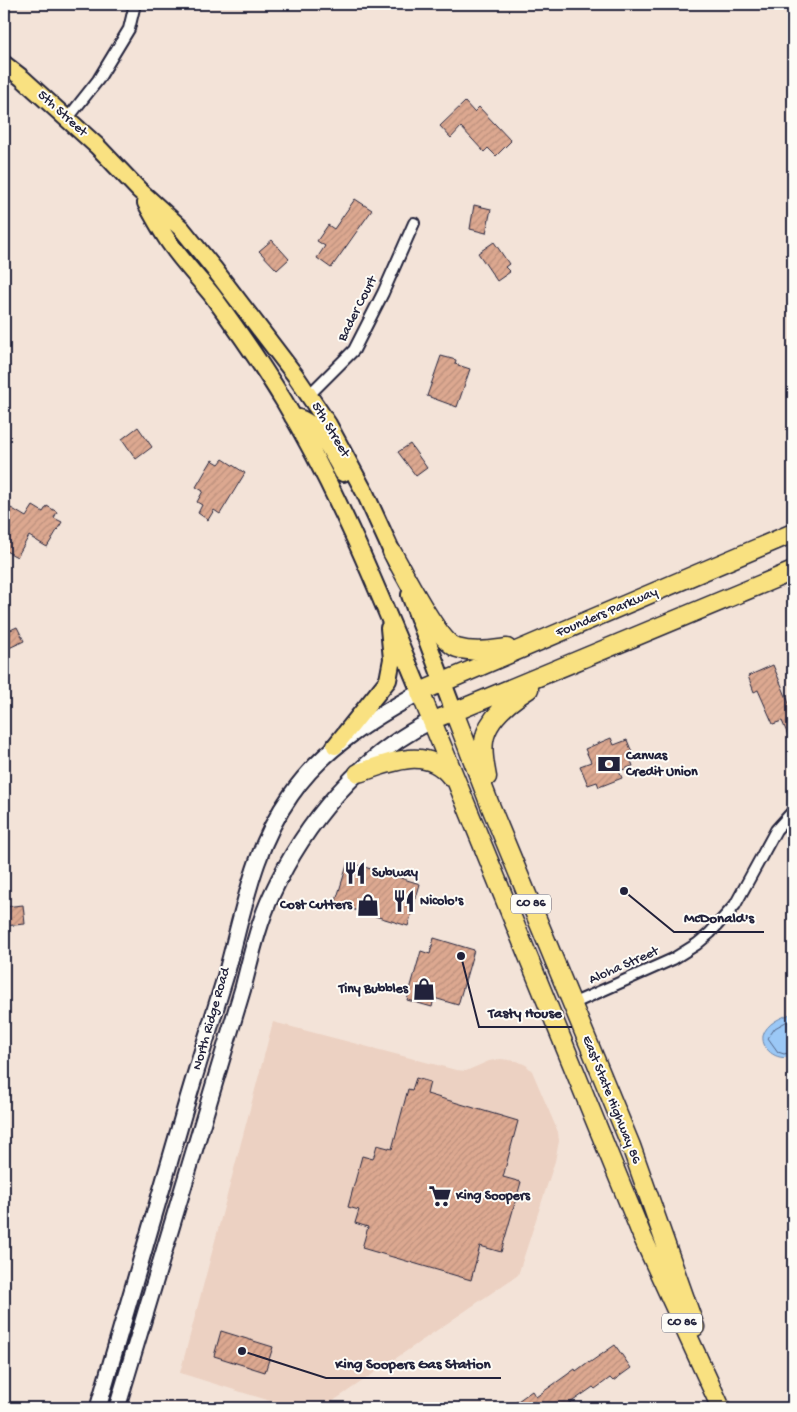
<svg xmlns="http://www.w3.org/2000/svg" width="797" height="1412" viewBox="0 0 797 1412" font-family="'Gochi Hand',sans-serif">
<style>
.built{fill:#ecd1c2}
.water{fill:#9bc8f6;stroke:#6b86ab}
.lines{fill:none;stroke-linecap:round;stroke-linejoin:round}
.shore{stroke:#526486;stroke-width:1}
.building{fill:url(#building-hatch);stroke:#22223b}
.minor-casing{stroke:#22223b;stroke-width:14}
.secondary-casing{stroke:#22223b;stroke-width:19}
.primary-casing{stroke:#22223b;stroke-width:20}
.trunk-casing{stroke:#22223b;stroke-width:21}
.minor{stroke:#fdfcf7;stroke-width:10}
.secondary{stroke:#fdfcf7;stroke-width:15}
.primary{stroke:#f9e181;stroke-width:16}
.trunk{stroke:#f9e181;stroke-width:18}
.labels{text-anchor:middle;dominant-baseline:central;stroke-width:4;stroke-linejoin:round;paint-order:stroke}
.shield{fill:#fdfcf7;stroke:#646373;stroke-width:1}
.shield-label{font-size:12px;font-weight:bold;fill:#22223b}
.street-label{font-size:14px;fill:#22223b;stroke:#fdfcf7}
.poi-label{font-size:14px;font-weight:bold;fill:#22223b;stroke:#fdfcf7;text-anchor:start}
.leader{fill:none;stroke:#22223b;stroke-width:2}
.callout-dot{fill:#22223b;stroke:#fdfcf7;stroke-width:2}
.callout-label{font-size:15px;text-anchor:middle;font-weight:bold;fill:#22223b;stroke:#fdfcf7;stroke-width:4;stroke-linejoin:round;paint-order:stroke}
</style>
<defs>
<pattern id="building-hatch" width="6" height="6" patternUnits="userSpaceOnUse" patternTransform="scale(1.25)"><rect width="6" height="6" fill="#dca890"/><path d="M-1 1l2-2M0 6l6-6M5 7l2-2" fill="none" stroke="#bc907d"/></pattern>
</defs>
<rect width="100%" height="100%" fill="#f3e3d8"/>
<filter id="ink" filterUnits="userSpaceOnUse"><feTurbulence type="fractalNoise" baseFrequency=".02" numOctaves="2"/><feDisplacementMap in="SourceGraphic" scale="10" xChannelSelector="R" yChannelSelector="G"/><feConvolveMatrix kernelMatrix="1 2 1 2 8 2 1 2 1" color-interpolation-filters="sRGB"/></filter>
<g filter="url(#ink)">
<path class="built" d="M 273,1022 L 456,1070 L 466,1071 L 489,1061 L 501,1059 L 517,1061 L 526,1065 L 532,1071 L 558,1132 L 559,1141 L 555,1161 L 518,1275 L 323,1408 L 293,1408 L 180,1373 Z"/>
<path class="water" d="M 793,1013 L 793,1055 C 781,1063 761,1051 763,1036 C 766,1023 782,1017 793,1013 Z"/>
<g class="lines">
<path class="shore" d="M 793,1018 L 775,1028 L 768,1038 L 778,1052 L 784,1054 L 793,1052"/>
</g>
<path class="building" d="M 465,102 L 474,112 L 479,107 L 511,141 L 496,156 L 488,148 L 484,152 L 461,127 L 451,138 L 440,126 Z
M 355,199 L 372,210 L 331,268 L 317,258 L 325,246 L 317,241 L 328,225 L 334,229 Z
M 474,205 L 491,209 L 486,233 L 470,229 Z
M 272,240 L 289,259 L 277,270 L 259,251 Z
M 494,242 L 509,264 L 505,267 L 510,272 L 497,281 L 478,253 Z
M 441,356 L 456,360 L 455,364 L 470,369 L 457,407 L 427,396 Z
M 138,427 L 152,447 L 136,459 L 122,439 Z
M 410,444 L 427,468 L 416,476 L 398,452 Z
M 223,459 L 245,473 L 220,514 L 214,510 L 208,520 L 198,513 L 202,505 L 197,502 L 203,491 L 196,487 L 212,460 L 219,464 Z
M 33,506 L 43,512 L 47,506 L 57,512 L 54,518 L 62,522 L 47,547 L 29,536 L 17,557 L 4,550 L 9,539 L 4,536 L 4,519 L 11,508 L 26,517 Z
M 17,627 L 24,641 L 7,649 L 4,642 L 4,633 Z
M 773,665 L 793,713 L 793,747 L 782,721 L 773,724 L 758,690 L 754,692 L 748,676 Z
M 611,738 L 614,745 L 627,740 L 634,757 L 630,758 L 633,766 L 619,771 L 622,778 L 599,787 L 597,782 L 588,785 L 580,766 L 591,762 L 585,749 Z
M 348,862 L 420,884 L 408,926 L 335,904 Z
M 23,905 L 25,924 L 4,926 L 4,907 Z
M 434,938 L 474,950 L 458,1005 L 434,998 L 432,1007 L 407,1000 L 421,951 L 430,954 Z
M 416,1078 L 430,1082 L 427,1094 L 518,1121 L 503,1177 L 521,1182 L 501,1252 L 480,1246 L 471,1280 L 362,1248 L 368,1227 L 355,1223 L 359,1210 L 348,1207 L 362,1156 L 373,1159 L 377,1145 L 392,1149 L 408,1089 L 412,1090 Z
M 221,1331 L 273,1347 L 265,1372 L 214,1356 Z
M 615,1345 L 631,1368 L 613,1381 L 610,1378 L 595,1389 L 593,1387 L 563,1408 L 508,1408 L 532,1391 L 536,1397 L 575,1369 L 576,1371 L 588,1362 L 589,1363 Z"/>
<g class="lines">
<defs>
<path id="minor" d="M 68,118 L 98,80 L 129,29 L 135,4
M 309,395 L 354,350 L 383,293 L 414,223
M 572,1004 L 673,959 L 697,944 L 710,933 L 735,905 L 776,830 L 793,811"/>
<path id="secondary" d="M 98,1408 C 126,1314 152,1220 180,1126 C 194,1076 210,1027 225,978 C 243,915 252,850 291,795 C 323,748 372,719 420,692
M 117,1408 L 243,988 C 251,957 258,924 272,894 C 305,823 360,756 431,721"/>
<path id="primary" d="M 4,64 L 22,78 L 97,146 L 139,190 L 182,229 L 215,270 L 295,375 L 328,424 L 365,493 L 397,563
M 146,203 C 152,214 158,225 165,236 C 178,257 196,275 212,295 C 237,329 262,365 284,401 C 339,493 379,593 420,692
M 293,417 C 316,418 333,455 343,473
M 410,595 L 454,712 L 431,721
M 335,746 L 388,680 L 392,659 L 389,628"/>
<path id="trunk" d="M 392,552 C 403,571 438,642 457,648 C 474,653 491,650 507,648
M 358,773 C 391,763 426,745 451,777
M 487,777 C 485,766 482,753 484,741 C 487,718 510,701 529,689
M 695,1327 L 631,1146 L 490,805 L 454,712 L 793,571
M 721,1408 L 643,1238 L 420,692 L 793,533"/>
</defs>
<use href="#minor" class="minor-casing"/>
<use href="#secondary" class="secondary-casing"/>
<use href="#primary" class="primary-casing"/>
<use href="#trunk" class="trunk-casing"/>
<use href="#minor" class="minor"/>
<use href="#secondary" class="secondary"/>
<use href="#primary" class="primary"/>
<use href="#trunk" class="trunk"/>
</g>
</g>
<defs>
<symbol id="bank-bare" viewBox="-9 -9 18 18"><path d="M-6-4H6V4H-6ZM0-2.3a2.3 2.3 0 1 0 0 4.6a2.3 2.3 0 1 0 0-4.6Z" fill="#22223b" stroke="#fdfcf7" stroke-width="2.5" paint-order="stroke"/></symbol>
<symbol id="restaurant-bare" viewBox="-9 -9 18 18"><path d="M-5-6h1v4h1v-4h1v4h1v-4h1v5L-1.5 .5V6h-2V.5L-5-1ZM5-6V6H3V1.5H1.5Q1.5-4 5-6Z" fill="#22223b" stroke="#fdfcf7" stroke-width="2.5" paint-order="stroke"/></symbol>
<symbol id="shop-bare" viewBox="-9 -9 18 18"><path d="M-5-2.5h2.3a2.7 3.5 0 0 1 5.4 0H5L5.5 6h-11ZM-1.5-2.5h3a1.5 2.3 0 0 0-3 0Z" fill="#22223b" stroke="#fdfcf7" stroke-width="2.5" paint-order="stroke"/></symbol>
<symbol id="supermarket-bare" viewBox="-9 -9 18 18"><path d="M-6-5.5h2.5l.6 2H6L4.5 2H-2.5L-4.4-4H-6ZM-1.5 3.2a1.3 1.3 0 1 0 .1 0ZM3 3.2a1.3 1.3 0 1 0 .1 0Z" fill="#22223b" stroke="#fdfcf7" stroke-width="2.5" paint-order="stroke"/></symbol>
</defs>
<g fill-rule="evenodd">
<use href="#bank-bare" x="593" y="748" width="32" height="32"/>
<use href="#restaurant-bare" x="339" y="857" width="32" height="32"/>
<use href="#restaurant-bare" x="388" y="885" width="32" height="32"/>
<use href="#shop-bare" x="352" y="889" width="32" height="32"/>
<use href="#shop-bare" x="408" y="973" width="32" height="32"/>
<use href="#supermarket-bare" x="424" y="1180" width="32" height="32"/>
</g>
<g class="labels">
<g class="shield">
<rect x="511" y="894.5" width="40" height="19" rx="4"/>
<rect x="662" y="1313.5" width="40" height="19" rx="4"/>
</g>
<g class="shield-label">
<text x="531" y="904">CO 86</text>
<text x="682" y="1323">CO 86</text>
</g>
<g class="street-label">
<text transform="translate(62 114) rotate(42)">5th Street</text>
<text transform="translate(358 309) rotate(-63)">Bader Court</text>
<text transform="translate(330 430) rotate(59)">5th Street</text>
<text transform="translate(607 613) rotate(-23)">Founders Parkway</text>
<text transform="translate(624 966) rotate(-24)">Aloha Street</text>
<text transform="translate(212 1019) rotate(-74)">North Ridge Road</text>
<text transform="translate(611 1100) rotate(68)">East State Highway 86</text>
</g>
<g class="poi-label">
<text x="626" y="756">Canvas<tspan x="626" dy="16">Credit Union</tspan></text>
<text x="372" y="873">Subway</text>
<text x="420" y="901">Nicolo's</text>
<text x="352" y="905" text-anchor="end">Cost Cutters</text>
<text x="408" y="989" text-anchor="end">Tiny Bubbles</text>
<text x="456" y="1196">King Soopers</text>
</g>
</g>
<path class="leader" d="M624 891L674 932H764M461 956L479 1027H572M242 1351L326 1378H501"/>
<g class="callout-dot">
<circle cx="624" cy="891" r="5"/>
<circle cx="461" cy="956" r="5"/>
<circle cx="242" cy="1351" r="5"/>
</g>
<g class="callout-label">
<text x="719" y="922">McDonald's</text>
<text x="525" y="1017">Tasty House</text>
<text x="413" y="1368">King Soopers Gas Station</text>
</g>
<rect width="797" height="1412" fill="none" stroke="#fdfcf7" stroke-width="20"/>
<rect x="10" y="10" width="777" height="1392" fill="none" stroke="#22223b" stroke-width="2" filter="url(#ink)"/>
</svg>
